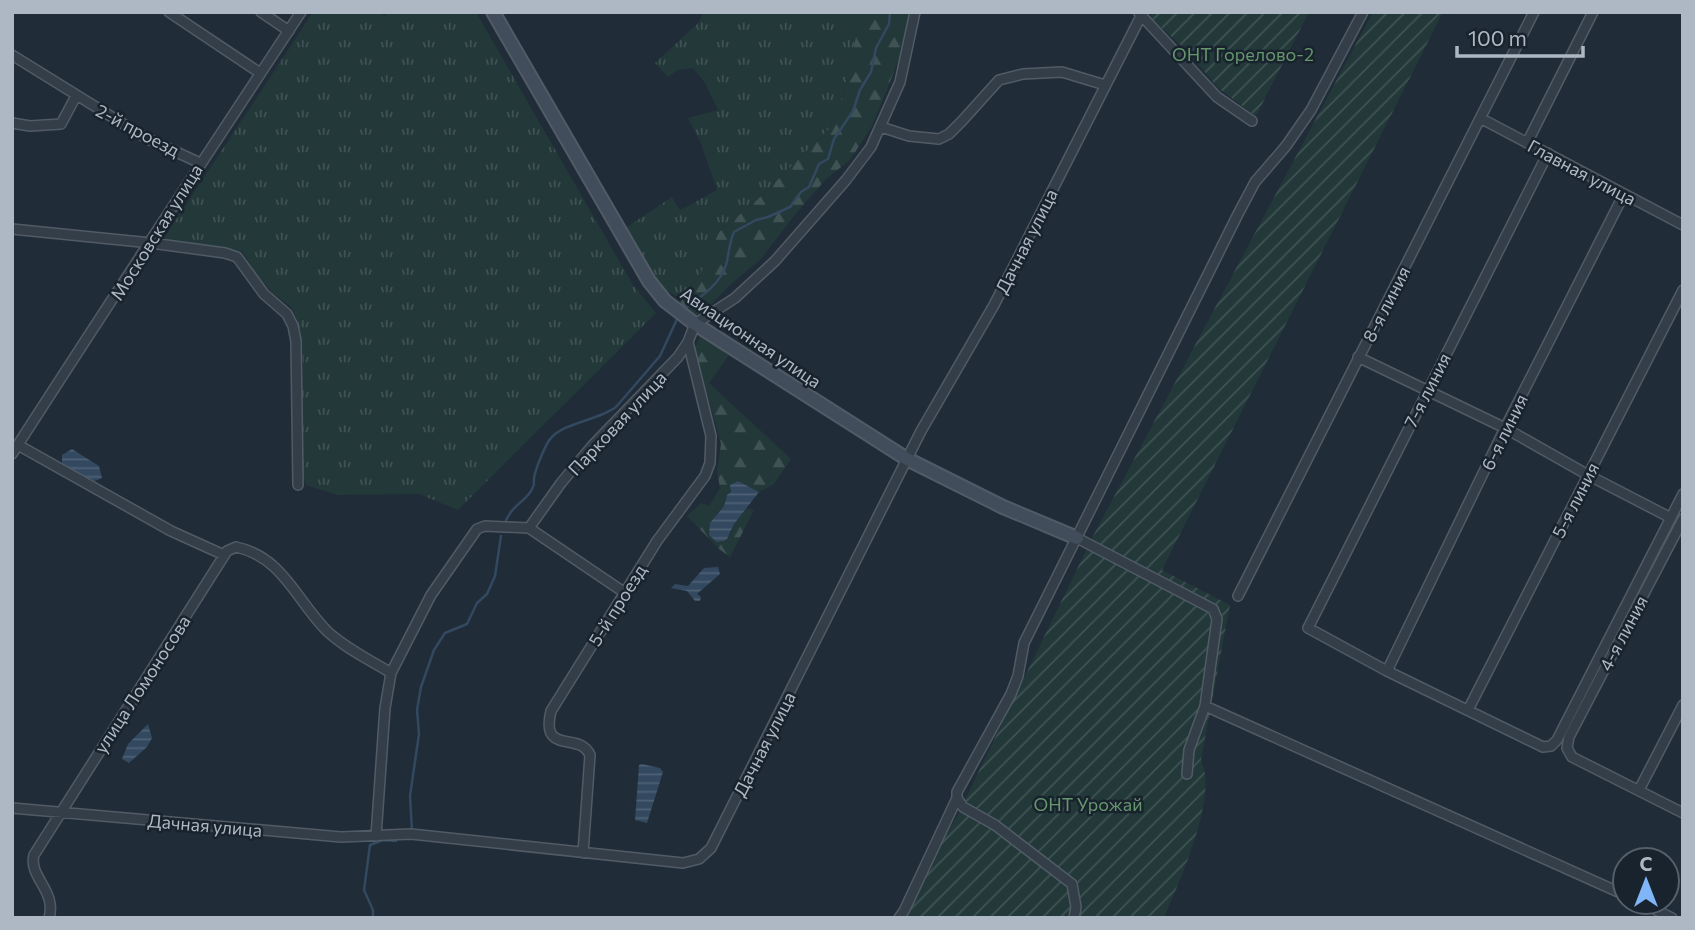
<svg xmlns="http://www.w3.org/2000/svg" width="1695" height="930" viewBox="0 0 1695 930" font-family="Commissioner,sans-serif">
<style>
.grass{fill:url(#grass-tufts)}
.forest{fill:url(#forest-firs)}
.garden{fill:url(#garden-furrows)}
.water{fill:url(#water-rules)}
.lines{fill:none;stroke-linecap:round;stroke-linejoin:round}
.stream{stroke:#334960;stroke-width:2.5}
.street-casing{stroke:#515b66;stroke-width:12}
.secondary-casing{stroke:#515b66;stroke-width:16}
.street{stroke:#343e48;stroke-width:9}
.secondary{stroke:#424d5b;stroke-width:12}
.labels{text-anchor:middle;dominant-baseline:central;stroke-width:5;stroke-linejoin:round;paint-order:stroke}
.park-label{font-size:18px;fill:#65966d;stroke:#19232d}
.street-label{font-size:18px;fill:#aeb8c5;stroke:#19232d}
</style>
<defs>
<pattern id="grass-tufts" width="24" height="20" patternUnits="userSpaceOnUse" patternTransform="scale(1.75)"><rect width="24" height="20" fill="#223839"/><path d="M3 7l-1-3M5 7V3M7 7l1-3M15 17l-1-3M17 17v-4M19 17l1-3" fill="none" stroke="#405354"/></pattern>
<pattern id="forest-firs" width="22" height="20" patternUnits="userSpaceOnUse" patternTransform="scale(1.75)"><rect width="22" height="20" fill="#223839"/><path d="M5 1l3.5 6h-7zM16 11l3.5 6h-7z" fill="#405354"/></pattern>
<pattern id="garden-furrows" width="10" height="10" patternUnits="userSpaceOnUse" patternTransform="scale(1.75)"><rect width="10" height="10" fill="#223839"/><path d="M-1 1l2-2M0 10L10 0M9 11l2-2" fill="none" stroke="#405354"/></pattern>
<pattern id="water-rules" width="6" height="5" patternUnits="userSpaceOnUse" patternTransform="scale(1.75)"><rect width="6" height="5" fill="#334960"/><path d="M0 2.5h6" fill="none" stroke="#4e6175"/></pattern>
</defs>
<rect width="100%" height="100%" fill="#202c38"/>
<path class="grass" d="M 313,12 L 381,12 L 384,16 L 390,12 L 476,12 L 633,285 L 656,313 L 458,510 L 419,494 L 337,495 L 306,485 C 287,434 316,366 294,312 C 292,306 284,302 279,298 C 263,285 253,269 242,251 L 162,241 Z
M 703,12 L 876,12 L 858,29 L 843,95 L 828,130 L 757,200 L 719,232 L 700,275 L 680,299 L 654,282 L 624,229 L 672,197 L 680,210 L 717,190 L 700,141 L 688,118 L 718,110 L 705,83 L 693,68 L 678,70 L 668,77 L 655,63 L 699,22 Z"/>
<path class="forest" d="M 876,12 L 909,12 L 904,46 L 890,82 L 872,126 L 850,160 L 826,179 L 794,216 L 761,259 L 730,285 L 709,307 L 694,317 C 686,313 679,308 680,299 L 700,275 L 719,232 L 757,200 L 828,130 L 843,95 L 858,28 Z
M 700,336 L 732,351 L 709,383 L 791,459 L 774,484 L 759,492 L 738,481 L 725,499 L 724,506 L 716,514 L 730,535 L 734,524 L 747,508 L 754,510 L 730,557 L 719,549 L 687,516 L 701,503 L 709,506 L 720,488 L 717,471 L 721,444 L 695,349 Z"/>
<path class="garden" d="M 1153,12 L 1309,12 L 1256,116 L 1218,88 L 1189,53 L 1150,17 Z
M 1373,12 L 1443,12 L 1162,570 L 1230,605 L 1201,760 C 1219,796 1179,882 1164,918 L 898,918 L 958,814 L 1093,536 Z"/>
<path class="water" d="M 72,449 L 99,466 L 102,478 L 95,481 L 78,475 L 62,464 L 62,455 Z
M 738,481 L 759,492 L 734,524 L 727,539 L 724,541 L 717,542 L 709,535 L 710,523 L 724,506 L 727,495 L 731,492 L 730,485 Z
M 718,567 L 720,574 L 697,594 L 701,597 L 700,601 L 695,601 L 687,591 L 671,588 L 675,584 L 688,586 L 704,568 Z
M 148,724 L 152,738 L 147,747 L 129,763 L 122,759 L 128,744 Z
M 642,764 L 660,768 L 663,772 L 647,823 L 635,820 L 639,765 Z"/>
<g class="lines">
<path class="stream" d="M 683,310 C 699,298 720,285 726,265 C 729,254 729,243 734,232 L 756,220 L 768,217 L 790,207 L 801,192 L 809,187 L 819,164 L 828,159 L 834,139 L 853,111 L 860,90 L 871,72 L 876,48 L 889,24 L 890,12
M 505,523 C 512,504 527,501 532,489 C 536,482 533,486 534,479 C 534,472 546,443 551,438 C 563,423 599,420 616,407 L 660,356 L 678,317
M 412,831 L 410,796 L 419,734 L 417,710 L 421,687 L 434,650 L 445,633 L 467,624 L 477,603 L 487,594 L 495,576 L 501,536
M 373,918 L 373,910 L 364,890 L 370,845 L 383,840 L 396,841"/>
<defs>
<path id="street" d="M 169,12 L 260,73
M 261,12 L 289,31
M 1139,13 L 1217,97 L 1252,121
M 12,55 L 146,138 L 200,163
M 1482,119 L 1683,225
M 12,123 L 30,126 L 61,124 L 76,96
M 881,127 L 909,136 L 939,139 L 949,134 L 962,121 L 999,80 L 1023,74 L 1062,72 L 1105,85
M 1527,143 L 1593,12
M 1548,153 L 1308,628 L 1387,671 L 1543,747 L 1551,746 L 1557,740 L 1683,494
M 12,229 L 151,243 L 225,253 L 237,257 L 264,294 L 287,314 L 293,326 L 296,341 L 298,485
M 1358,357 L 1505,428 L 1588,475 L 1671,518
M 18,445 L 171,531 L 224,555
M 12,454 C 107,306 204,159 301,12
M 1683,519 L 1569,737 L 1567,748 L 1572,757 L 1683,813
M 529,528 L 625,593
M 1077,538 L 1213,609 L 1217,619 L 1205,706 L 1189,750 L 1187,774
M 1238,596 L 1534,12
M 1387,671 L 1505,428 L 1624,194
M 1205,706 L 1625,895
M 1468,710 L 1683,290
M 1639,790 L 1683,705
M 957,798 L 963,807 L 995,825 L 1072,884 L 1076,907 L 1074,918
M 12,808 L 341,837 L 411,834 L 683,863 L 699,859 L 711,848 L 921,431 L 994,305 L 1143,12
M 376,836 L 385,708 L 391,673 L 431,595 L 477,529 L 485,526 L 529,528 L 561,483 L 592,446 L 678,357 L 688,342 L 695,324 L 735,298 L 775,261 L 846,180 L 871,147 L 900,82 L 915,12
M 583,853 L 590,755 C 580,731 540,756 551,711 L 657,541 L 705,476 L 710,463 L 711,436 L 688,342
M 1640,902 L 1672,918
M 49,918 C 57,890 28,877 34,855 L 227,551 L 236,547 C 283,557 296,600 327,631 C 345,648 370,660 391,673
M 899,918 L 904,911 L 957,798 L 957,792 L 1011,694 L 1018,676 L 1024,643 L 1238,214 L 1255,182 L 1286,146 L 1311,110 L 1363,12"/>
<path id="secondary" d="M 493,12 L 649,281 L 665,301 L 695,324 L 907,459 L 1003,507 L 1077,538"/>
</defs>
<use href="#street" class="street-casing"/>
<use href="#secondary" class="secondary-casing"/>
<use href="#street" class="street"/>
<use href="#secondary" class="secondary"/>
</g>
<g class="labels">
<g class="park-label">
<text x="1243" y="54">ОНТ Горелово-2</text>
<text x="1088" y="804">ОНТ Урожай</text>
</g>
<g class="street-label">
<text transform="translate(138 130) rotate(28)">2-й проезд</text>
<text transform="translate(1582 172) rotate(28)">Главная улица</text>
<text transform="translate(156 232) rotate(-58)">Московская улица</text>
<text transform="translate(1026 241) rotate(-63)">Дачная улица</text>
<text transform="translate(1386 304) rotate(-63)">8-я линия</text>
<text transform="translate(751 337) rotate(34)">Авиационная улица</text>
<text transform="translate(1427 390) rotate(-63)">7-я линия</text>
<text transform="translate(617 423) rotate(-47)">Парковая улица</text>
<text transform="translate(1504 432) rotate(-64)">6-я линия</text>
<text transform="translate(1575 500) rotate(-63)">5-я линия</text>
<text transform="translate(617 605) rotate(-58)">5-й проезд</text>
<text transform="translate(1623 633) rotate(-62)">4-я линия</text>
<text transform="translate(142 684) rotate(-57)">улица Ломоносова</text>
<text transform="translate(764 744) rotate(-63)">Дачная улица</text>
<text transform="translate(205 825) rotate(5)">Дачная улица</text>
</g>
</g>
<rect width="1695" height="930" fill="none" stroke="#aeb8c5" stroke-width="28"/>
<g transform="translate(1646 881)"><circle r="33" fill="#19232d" stroke="#555f6a" stroke-width="2"/>
<path d="M0-5L12 26L0 18L-12 26Z" fill="#80b6f8"/>
<text y="-10" font-size="19" font-weight="bold" text-anchor="middle" fill="#aeb8c5">С</text>
</g>
<path d="M1457 46v10h126v-10" fill="none" stroke="#aeb8c5" stroke-width="3.5"/>
<text x="1468" y="46" font-size="21" fill="#aeb8c5" stroke="#19232d" stroke-width="5" paint-order="stroke">100 m</text>
</svg>
